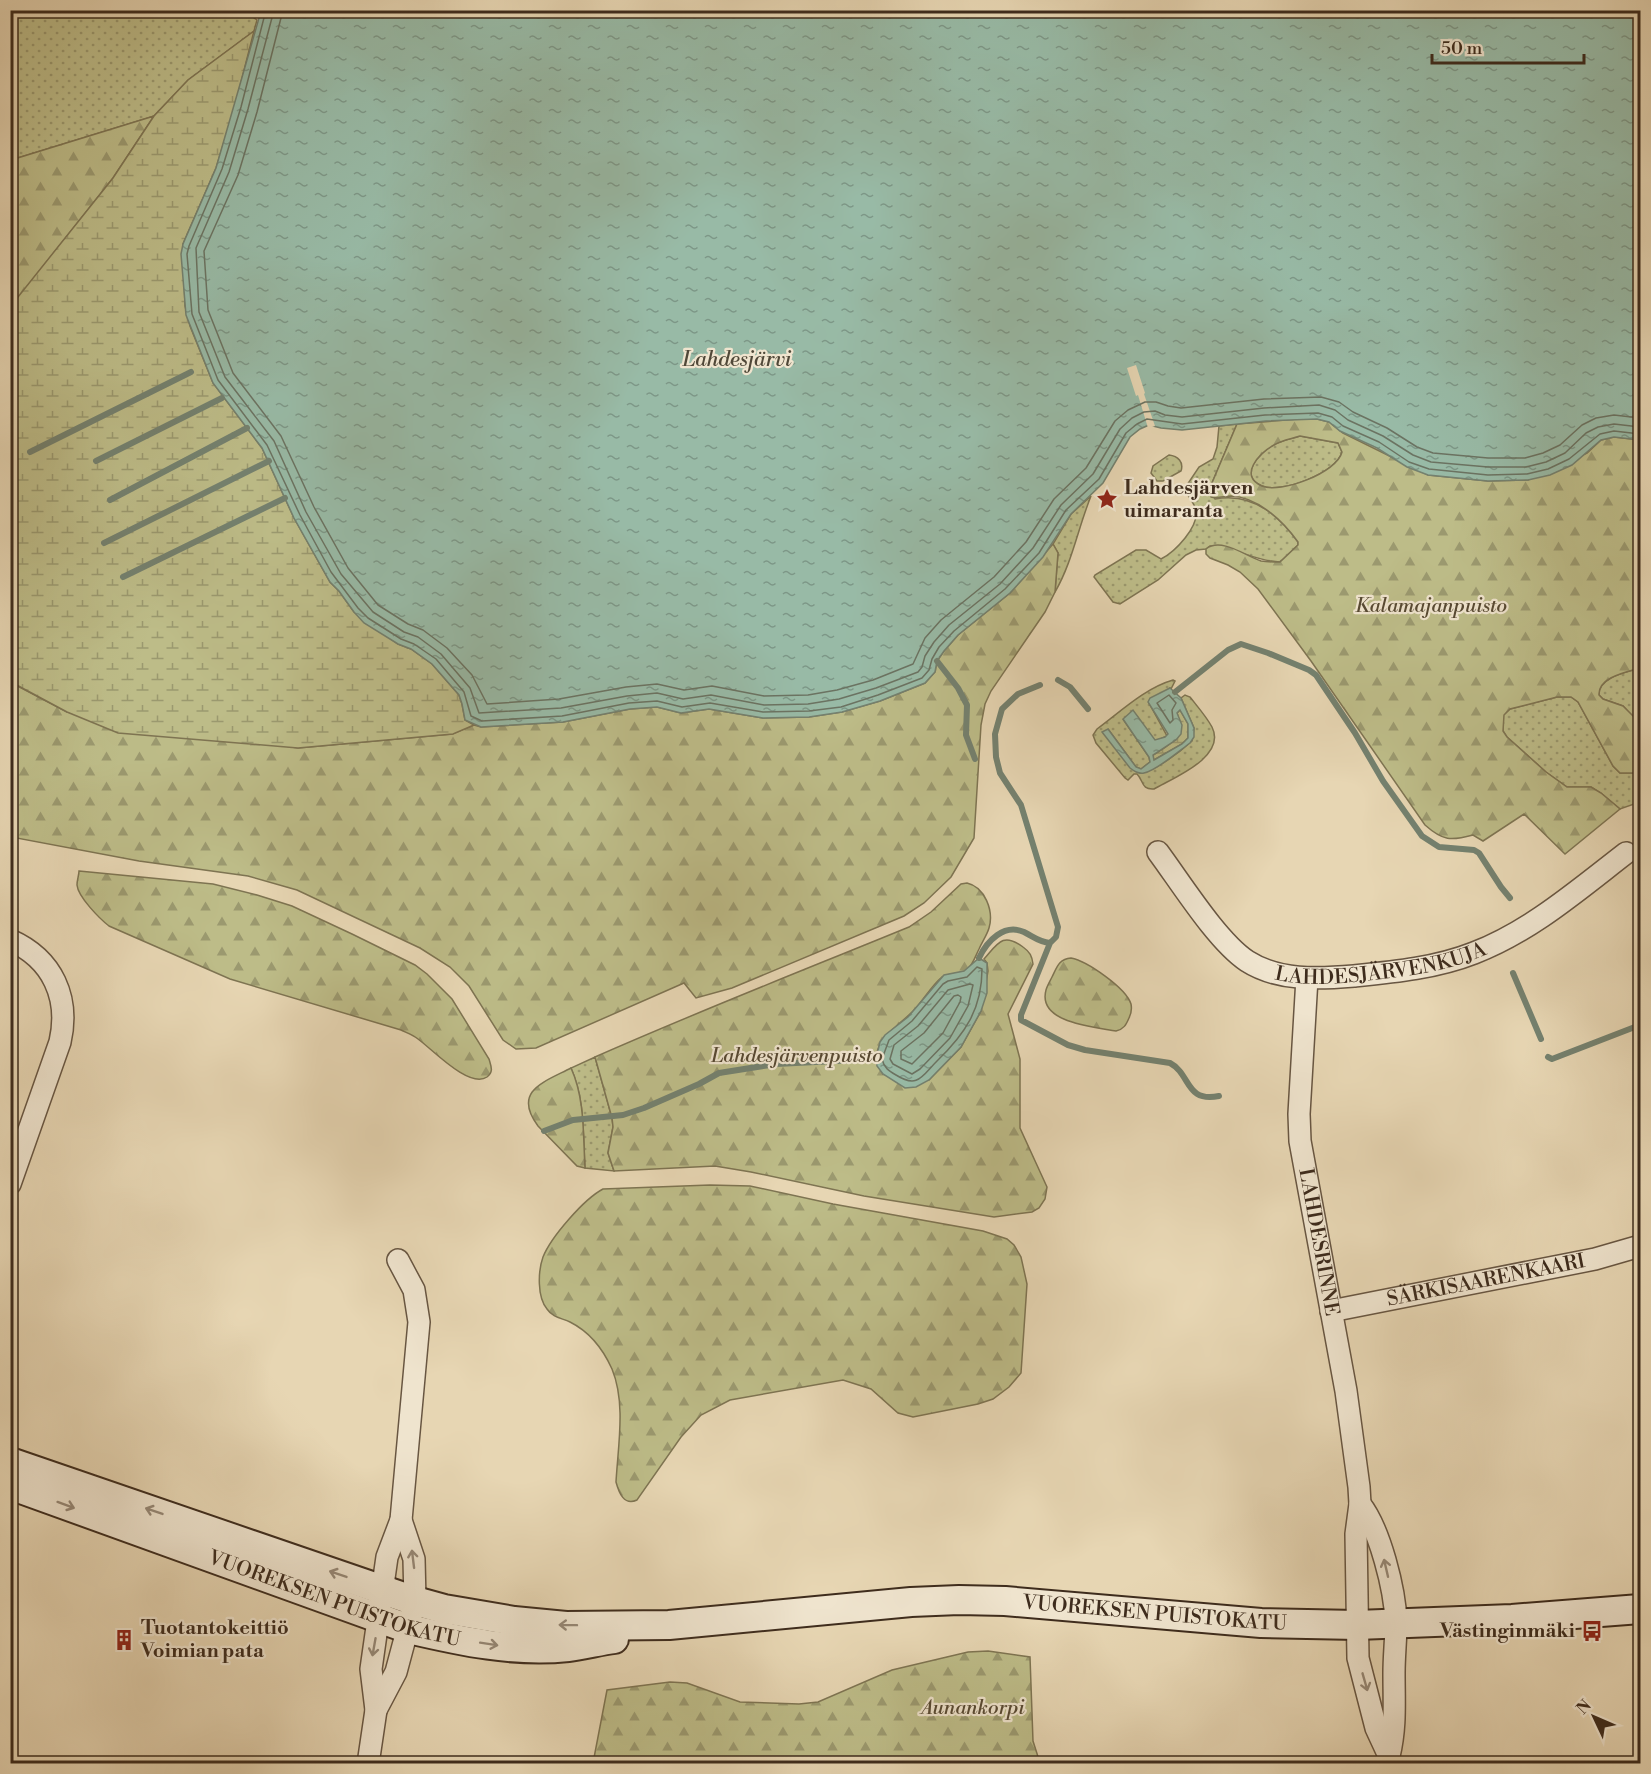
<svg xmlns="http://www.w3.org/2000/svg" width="1651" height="1774" viewBox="0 0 1651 1774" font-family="'Libre Bodoni',serif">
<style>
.grass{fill:url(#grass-dots);stroke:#7e7452;stroke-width:1.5}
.forest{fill:url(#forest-firs);stroke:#7e7452;stroke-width:1.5;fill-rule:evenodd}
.wetland{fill:url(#wetland-marsh);stroke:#7e7452;stroke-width:1.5}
.water{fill:url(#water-ripples);stroke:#74816f;stroke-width:1.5;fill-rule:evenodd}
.pier{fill:#e7d6b3}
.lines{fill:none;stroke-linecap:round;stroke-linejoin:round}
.shore{stroke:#6b7362;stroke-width:1.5}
.stream{stroke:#74816f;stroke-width:6}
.street-casing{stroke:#685642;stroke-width:24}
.secondary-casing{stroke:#3e2c1d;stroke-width:32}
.street{stroke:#efe4ce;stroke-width:21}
.secondary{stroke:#efe4ce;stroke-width:28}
.oneway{stroke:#968876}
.labels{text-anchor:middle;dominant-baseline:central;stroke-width:4.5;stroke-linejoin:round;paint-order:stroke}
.poi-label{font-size:20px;font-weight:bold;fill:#3e2c1d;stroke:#efe4ce;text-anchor:start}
.park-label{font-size:20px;font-style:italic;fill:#574932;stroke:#efe4ce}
.street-label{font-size:20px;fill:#3e2c1d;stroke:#efe4ce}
.water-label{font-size:21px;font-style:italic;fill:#504838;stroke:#efe4ce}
</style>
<defs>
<pattern id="grass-dots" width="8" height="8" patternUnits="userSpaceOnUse" patternTransform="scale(1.5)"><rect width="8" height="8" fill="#bdbc88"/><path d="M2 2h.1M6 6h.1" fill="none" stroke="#9b996f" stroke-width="1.8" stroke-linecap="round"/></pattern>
<pattern id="forest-firs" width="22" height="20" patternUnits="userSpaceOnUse" patternTransform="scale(1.5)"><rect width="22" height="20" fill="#bdbc88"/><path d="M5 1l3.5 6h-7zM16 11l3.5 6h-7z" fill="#9b996f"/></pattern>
<pattern id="wetland-marsh" width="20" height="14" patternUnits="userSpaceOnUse" patternTransform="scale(1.5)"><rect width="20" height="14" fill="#bdbc88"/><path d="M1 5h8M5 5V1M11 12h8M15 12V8" fill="none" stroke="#9b996f"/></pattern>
<pattern id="water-ripples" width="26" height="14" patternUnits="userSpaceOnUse" patternTransform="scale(1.5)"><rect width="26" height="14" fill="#98baa6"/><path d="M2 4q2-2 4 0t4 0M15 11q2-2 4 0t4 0" fill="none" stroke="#7d9787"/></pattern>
</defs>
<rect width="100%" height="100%" fill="#e7d6b3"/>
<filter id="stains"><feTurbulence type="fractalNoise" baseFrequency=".00333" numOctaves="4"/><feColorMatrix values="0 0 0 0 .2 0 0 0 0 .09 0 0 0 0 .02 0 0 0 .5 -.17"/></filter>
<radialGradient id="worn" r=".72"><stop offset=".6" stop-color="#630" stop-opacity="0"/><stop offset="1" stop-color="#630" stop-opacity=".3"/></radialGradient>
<path class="grass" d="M 243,10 L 257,20 L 254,31 L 188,80 L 154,116 L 11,160 L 11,11 Z
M 1237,424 L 1209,490 L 1215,499 C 1251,492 1278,514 1298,542 L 1298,545 L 1280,562 C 1254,561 1235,547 1210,546 L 1206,549 L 1196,550 L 1186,555 L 1158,580 L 1120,604 L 1113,602 L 1094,577 L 1095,575 L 1136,550 L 1146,550 L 1161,559 C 1175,552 1199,527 1196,510 C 1194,502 1187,496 1185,488 L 1199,467 L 1213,459 L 1217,447 L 1219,426 Z
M 1300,436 L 1338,443 L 1342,452 C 1337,473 1280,494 1262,486 C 1238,476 1259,453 1273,445 C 1282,440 1291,439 1300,436 Z
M 1169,455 C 1178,456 1184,462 1181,471 L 1163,481 L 1157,481 L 1151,473 L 1153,466 Z
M 1091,496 C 1078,528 1072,563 1055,592 L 1058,553 L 1053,544 L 1071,514 Z
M 1640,668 L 1640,725 L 1623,706 L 1603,699 L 1599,695 C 1598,677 1627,672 1640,668 Z
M 1173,680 L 1175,681 L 1171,689 L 1170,688 L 1149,703 L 1167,736 L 1156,741 L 1123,719 L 1149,757 L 1150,762 L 1141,769 L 1136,767 L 1108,729 L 1140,773 C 1154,772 1181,751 1192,741 L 1194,728 L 1181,698 L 1185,695 L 1190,697 C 1197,706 1206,716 1212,727 C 1227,757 1173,778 1154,789 C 1141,790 1144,781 1137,774 L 1134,774 L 1128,780 L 1125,778 L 1096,743 L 1093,735 L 1097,729 C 1120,712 1145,688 1173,680 Z
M 1557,697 L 1571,697 L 1578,702 L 1613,766 L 1620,773 L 1633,773 L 1640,769 L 1640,802 L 1620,809 L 1601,793 L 1591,787 L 1567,787 L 1546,772 L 1507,737 L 1503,731 L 1503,715 L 1510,709 Z
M 595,1057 L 612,1118 L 613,1127 L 608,1153 L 614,1171 L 585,1168 C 583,1134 585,1099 571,1068 Z"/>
<path class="forest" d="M 154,116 L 113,178 L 11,307 L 11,160 Z
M 1298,419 L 1317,419 L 1329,422 L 1343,433 L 1428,475 L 1488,481 L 1528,480 L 1587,453 L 1601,440 L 1614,437 L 1640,440 L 1640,668 C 1627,672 1598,677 1599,695 L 1603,699 L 1623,706 L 1640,723 L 1640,769 L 1633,773 L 1620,773 L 1613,766 L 1578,702 L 1571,697 L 1557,697 L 1510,709 L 1504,715 L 1503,731 L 1507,737 L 1546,772 L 1567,787 L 1591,787 L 1601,793 L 1620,809 L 1565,854 L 1524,814 L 1483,841 L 1473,835 C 1451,841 1443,841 1425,825 L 1311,661 L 1258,589 L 1240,572 L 1228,565 L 1210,558 L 1206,554 L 1206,549 C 1221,537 1246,556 1261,561 C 1267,562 1274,562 1280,562 L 1298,545 L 1298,542 C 1283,521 1258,497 1231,496 C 1224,496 1218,499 1211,497 L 1209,490 L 1237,424 ZM 1300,436 L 1338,443 L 1342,452 C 1337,473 1280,494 1262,486 C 1238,476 1259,453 1274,445 C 1282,440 1291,439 1300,436 Z
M 1053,544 L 1058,553 L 1055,592 L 1045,612 L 991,691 L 985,704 L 981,725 L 974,838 L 951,877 L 924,903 L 904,916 L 732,988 L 696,998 L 684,983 L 536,1048 L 516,1049 L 503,1040 L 469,986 L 450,967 L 420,948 L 297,890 L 248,876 L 139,861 L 11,837 L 10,682 L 67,712 L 298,748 L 452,734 L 474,725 L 481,727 L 563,722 L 630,709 L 657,707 L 681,713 L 709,709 L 763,718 L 809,717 L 842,712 L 880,701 L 925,683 L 935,672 L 937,661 L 944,651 L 958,635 L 1010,593 Z
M 79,871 L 213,884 L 257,895 L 292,906 L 352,934 L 415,965 L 427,974 L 452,999 L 489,1059 C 491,1066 494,1072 487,1077 C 469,1089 432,1049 418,1039 C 413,1035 407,1033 401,1030 L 230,979 L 109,926 C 100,919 78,897 77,885 C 77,880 79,875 79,871 Z
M 967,883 C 985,887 994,911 989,928 C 987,935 982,942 979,949 C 976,955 973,964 968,969 C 962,975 950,972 942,977 C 932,985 924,999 915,1009 C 898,1028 862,1044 883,1074 L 929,1080 L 961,1047 L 981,1011 L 988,971 L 987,963 L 984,959 C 998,943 1003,932 1023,947 C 1030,952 1032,956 1033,964 L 1008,1014 L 1020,1059 L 1020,1128 L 1047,1187 L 1045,1199 L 1039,1208 L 1032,1212 L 994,1217 L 864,1196 L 751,1172 L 715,1166 L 614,1171 L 608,1153 L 613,1127 L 612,1118 L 595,1057 C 699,1011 804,970 909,927 L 931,912 L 961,884 Z
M 1071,958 C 1087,961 1126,988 1131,1004 C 1132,1009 1131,1014 1129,1018 C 1126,1025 1124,1029 1116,1031 C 1095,1027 1037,1023 1046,990 C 1047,986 1050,981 1052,977 C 1057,967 1059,959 1071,958 Z
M 571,1068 C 585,1099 583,1134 585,1168 L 577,1166 L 538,1126 C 512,1091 544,1082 571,1068 Z
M 710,1185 L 750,1186 L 833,1204 L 983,1231 L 1007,1239 L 1014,1245 L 1021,1257 L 1027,1284 L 1021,1373 L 1009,1387 L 993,1399 L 978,1404 L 913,1417 L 898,1413 L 871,1389 L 843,1380 L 730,1400 L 701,1415 L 681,1437 L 637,1500 C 624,1506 619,1493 616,1482 C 618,1446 626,1403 612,1369 C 603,1349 590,1332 570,1322 C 562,1318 553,1318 547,1309 C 537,1297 538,1271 543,1257 C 551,1237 584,1199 603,1189 Z
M 988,1651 L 1030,1657 L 1033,1741 L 1040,1763 L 593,1763 L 607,1690 L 670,1682 L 687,1683 L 740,1702 L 799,1704 L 818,1702 L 892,1670 L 968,1652 Z"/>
<path class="wetland" d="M 254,31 L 235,106 L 216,168 L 183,244 L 185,306 L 190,326 L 213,383 L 262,448 L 294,518 L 330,582 L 339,591 L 354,612 L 398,644 L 411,649 L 432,664 L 459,695 L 462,704 L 465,720 L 474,725 L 453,734 L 298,748 L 118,733 L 67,712 L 11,682 L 10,307 L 113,178 L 154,116 L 188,80 Z
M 1180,710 L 1188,724 L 1188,738 L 1182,744 L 1154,760 L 1152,756 C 1171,743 1186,738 1177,713 Z"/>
<path class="water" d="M 261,11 L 1640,11 L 1640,440 L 1614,437 L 1601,440 L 1572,465 L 1550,475 L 1528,480 L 1488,481 L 1428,475 L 1407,467 L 1377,448 L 1340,431 L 1329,422 L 1317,419 L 1266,421 L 1182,430 L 1161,428 L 1149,425 L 1140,429 L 1130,437 L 1103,483 L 1071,514 L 1043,557 L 1010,593 L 958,635 L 944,651 L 937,661 L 935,672 L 925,683 L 880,701 L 842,712 L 809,717 L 763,718 L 709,709 L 681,713 L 657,707 L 630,709 L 563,722 L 481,727 L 465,720 L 462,704 L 459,695 L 432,664 L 411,649 L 398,644 L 364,623 L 354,612 L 339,591 L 330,582 L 294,518 L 262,448 L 213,383 L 186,315 L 181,254 L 183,244 L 216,168 Z
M 1170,688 L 1181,698 L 1194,728 L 1194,737 L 1190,743 C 1179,751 1156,771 1144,773 C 1138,774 1134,771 1130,768 L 1102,732 L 1108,729 L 1136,767 L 1141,769 L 1150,762 L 1149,757 L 1123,719 L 1133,710 L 1155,740 L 1165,737 L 1168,734 L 1148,702 L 1150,698 ZM 1180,710 L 1188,724 L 1188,738 L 1182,744 L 1154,760 L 1153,755 L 1176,740 L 1181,734 L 1182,725 L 1177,713 Z
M 979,958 L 987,963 L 987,993 L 981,1011 L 961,1047 L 929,1080 L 916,1087 L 905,1088 L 883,1074 L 877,1066 L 876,1059 L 880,1042 L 885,1035 L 908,1017 L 944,975 L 964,971 Z"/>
<path class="pier" d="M 1136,365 L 1145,393 L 1144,394 L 1155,426 L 1152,427 L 1148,428 L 1138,395 L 1136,396 L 1127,368 Z"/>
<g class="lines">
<path class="shore" d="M 266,10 L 241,107 L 222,169 L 189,246 L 187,254 L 192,314 L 218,380 L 267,445 L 300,515 L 331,572 L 358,608 L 368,618 L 401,639 L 414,644 L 436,659 L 464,692 L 471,716 L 482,721 L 562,716 L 629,703 L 657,701 L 682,707 L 710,703 L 763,712 L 809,711 L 841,707 L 878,695 L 922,678 L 929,670 L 932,659 L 939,647 L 954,631 L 1005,589 L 1039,553 L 1066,510 L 1099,479 L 1126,433 L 1137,424 L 1147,419 L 1182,424 L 1265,415 L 1318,413 L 1332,417 L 1343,426 L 1379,442 L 1409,462 L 1429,469 L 1488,475 L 1527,474 L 1548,469 L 1569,459 L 1600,434 L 1614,431 L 1640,434
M 274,10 L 248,109 L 229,172 L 196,248 L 199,312 L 225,377 L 274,441 L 306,512 L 341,574 L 373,612 L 404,632 L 418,637 L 441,654 L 470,688 L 479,713 L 561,708 L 627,696 L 657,693 L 683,699 L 711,695 L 764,705 L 808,704 L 839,699 L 876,688 L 918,672 L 922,667 L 925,656 L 934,642 L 949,625 L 1000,584 L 1033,548 L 1061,505 L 1093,474 L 1120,429 L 1132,418 L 1144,412 L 1155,411 L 1165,415 L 1182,417 L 1264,408 L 1319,405 L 1335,410 L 1348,420 L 1383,436 L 1413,455 L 1431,462 L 1488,467 L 1526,467 L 1546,462 L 1565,453 L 1586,433 L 1598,427 L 1614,424 L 1640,427
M 283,10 L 257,112 L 238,175 L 204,251 L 208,310 L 233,373 L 281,436 L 314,507 L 348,568 L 378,605 L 408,624 L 423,630 L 447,648 L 472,675 L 487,704 L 559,699 L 626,687 L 657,684 L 684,690 L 712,686 L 764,696 L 808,695 L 837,690 L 873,680 L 913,664 L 925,638 L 941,620 L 994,577 L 1026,542 L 1054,499 L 1086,468 L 1115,421 L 1128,410 L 1145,402 L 1156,402 L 1168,406 L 1181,408 L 1264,399 L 1321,397 L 1339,402 L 1353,412 L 1387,428 L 1417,447 L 1433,453 L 1488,458 L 1525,458 L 1543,453 L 1560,445 L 1582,425 L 1596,418 L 1614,415 L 1640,418
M 1169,695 L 1176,703 L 1172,710 L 1173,720 L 1170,723 L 1157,703 Z
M 977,967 L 982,969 C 982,1009 965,1034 937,1061 C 922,1076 918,1089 896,1075 C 889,1071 884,1068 882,1059 L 889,1040 L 912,1021 L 943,984 L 948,981 L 967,977 Z
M 970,984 L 973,985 L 968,1006 L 950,1038 L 920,1069 L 912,1074 L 893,1064 L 890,1059 L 894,1045 L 918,1026 L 948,990 Z
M 958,995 L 961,997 L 960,1002 L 943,1033 L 912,1064 L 901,1059 L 901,1051 L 924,1033 L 954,996 Z"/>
<path class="stream" d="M 30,452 L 191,372
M 96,461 L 222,398
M 110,500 L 247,428
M 104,543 L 269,461
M 123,577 L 285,498
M 937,661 L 958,688 L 967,705 L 966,735 L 975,759
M 1058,680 L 1070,687 L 1088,709
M 1175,692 L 1228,650 L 1241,644 L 1268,653 L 1309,670 L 1316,675 L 1355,733 L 1383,781 L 1422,836 L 1439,847 L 1474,850 L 1479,853 L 1501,887 L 1510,898
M 1050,943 L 1021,1015 L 1021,1020 L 1068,1045 L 1085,1050 L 1170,1063 C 1191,1074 1185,1103 1219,1096
M 979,958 C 987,941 1004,923 1024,932 C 1034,937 1039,942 1050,943 L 1056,937 L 1058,927 L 1021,805 L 1000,773 L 996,757 L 995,734 L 1002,709 L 1018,694 L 1040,685
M 1513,973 L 1541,1039
M 1548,1057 L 1552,1059 L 1640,1025
M 544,1131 L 573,1120 L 623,1115 L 644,1108 L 699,1084 L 719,1073 L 776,1064 L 876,1059"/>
<defs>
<g id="street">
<path id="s1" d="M 1158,852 C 1181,883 1217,941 1247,961 C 1278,981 1318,979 1354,976 C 1394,972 1436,968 1474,953 C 1531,931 1578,890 1626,853"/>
<path d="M 10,940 C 53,959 70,998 60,1042 L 10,1184"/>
<path id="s2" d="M 1307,978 L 1299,1114 L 1300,1141 L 1346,1391 L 1359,1487 L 1360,1504 L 1356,1534 L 1358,1658 L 1376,1728 L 1389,1756 L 1390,1764"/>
<path id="s3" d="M 1331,1311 L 1595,1259 L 1640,1246"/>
<path d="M 1360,1504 C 1380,1529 1395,1590 1396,1622 C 1396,1639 1394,1656 1394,1673 C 1394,1703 1396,1727 1389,1756"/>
<path d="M 376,1710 L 396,1672 L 415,1601 L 414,1559 L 401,1520"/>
<path d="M 368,1764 L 376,1710 L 371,1669 L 387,1557 L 401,1520 L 419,1322 L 414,1290 L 398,1260"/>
</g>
<g id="secondary">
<path id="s4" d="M 10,1462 L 415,1601 L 444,1609 L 514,1621 L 566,1626 L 669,1625 L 911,1602 L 959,1600 L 1005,1601 L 1261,1623 L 1357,1625 L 1512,1619 L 1640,1609"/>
<path id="s5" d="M 10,1485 L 409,1629 C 460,1641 516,1653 568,1647 C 584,1645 599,1641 614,1639"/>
</g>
</defs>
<use href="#street" class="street-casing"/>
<use href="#secondary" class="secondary-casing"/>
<use href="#street" class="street"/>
<use href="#secondary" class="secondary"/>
</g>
<defs><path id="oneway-shaft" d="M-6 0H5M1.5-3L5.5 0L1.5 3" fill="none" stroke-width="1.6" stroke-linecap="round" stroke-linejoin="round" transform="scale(1.5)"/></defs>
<g class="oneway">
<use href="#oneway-shaft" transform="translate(66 1505) rotate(20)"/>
<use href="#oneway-shaft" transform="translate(154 1511) rotate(-161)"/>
<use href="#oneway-shaft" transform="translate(413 1559) rotate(-97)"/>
<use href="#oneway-shaft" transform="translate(1386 1568) rotate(-103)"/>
<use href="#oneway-shaft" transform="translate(338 1574) rotate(-161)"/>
<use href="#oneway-shaft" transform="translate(568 1625) rotate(-179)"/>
<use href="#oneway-shaft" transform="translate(489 1644) rotate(9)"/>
<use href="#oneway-shaft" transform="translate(374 1647) rotate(100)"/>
<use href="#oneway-shaft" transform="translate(1365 1682) rotate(74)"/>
</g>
<defs>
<symbol id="sight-bare" viewBox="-9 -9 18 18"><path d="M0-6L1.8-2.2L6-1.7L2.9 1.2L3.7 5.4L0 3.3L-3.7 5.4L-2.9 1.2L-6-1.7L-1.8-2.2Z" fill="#8f2418" stroke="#efe4ce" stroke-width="2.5" paint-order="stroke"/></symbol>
<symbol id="bus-bare" viewBox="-9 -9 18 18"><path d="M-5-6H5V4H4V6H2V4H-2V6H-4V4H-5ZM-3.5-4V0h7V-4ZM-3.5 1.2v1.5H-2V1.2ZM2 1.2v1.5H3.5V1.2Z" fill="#8f2418" stroke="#efe4ce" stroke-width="2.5" paint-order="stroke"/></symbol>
<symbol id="building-bare" viewBox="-9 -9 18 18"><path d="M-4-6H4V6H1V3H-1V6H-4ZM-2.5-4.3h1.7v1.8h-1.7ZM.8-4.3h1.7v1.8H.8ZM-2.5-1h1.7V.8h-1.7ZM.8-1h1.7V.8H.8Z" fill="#8f2418" stroke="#efe4ce" stroke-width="2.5" paint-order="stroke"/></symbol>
</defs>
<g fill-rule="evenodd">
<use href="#sight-bare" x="1092" y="484" width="30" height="30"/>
<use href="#bus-bare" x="1577" y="1616" width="30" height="30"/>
<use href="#building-bare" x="109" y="1625" width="30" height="30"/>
</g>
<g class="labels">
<g class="poi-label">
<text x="1124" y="488">Lahdesjärven<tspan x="1124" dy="23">uimaranta</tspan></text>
<text x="141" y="1628">Tuotantokeittiö<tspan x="141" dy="23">Voimian pata</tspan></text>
<text x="1575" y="1631" text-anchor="end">Västinginmäki</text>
</g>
<g class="park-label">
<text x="1431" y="606">Kalamajanpuisto</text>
<text x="797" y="1056">Lahdesjärvenpuisto</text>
<text x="973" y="1708">Aunankorpi</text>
</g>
<g class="street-label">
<text stroke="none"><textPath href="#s1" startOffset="279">LAHDESJÄRVENKUJA</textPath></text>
<text stroke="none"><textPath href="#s2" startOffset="266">LAHDESRINNE</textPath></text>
<text stroke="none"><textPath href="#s3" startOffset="158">SÄRKISAARENKAARI</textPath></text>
<text stroke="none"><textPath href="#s5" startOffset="344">VUOREKSEN PUISTOKATU</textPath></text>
<text stroke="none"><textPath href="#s4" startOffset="1172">VUOREKSEN PUISTOKATU</textPath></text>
</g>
<g class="water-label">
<text x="737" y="360">Lahdesjärvi</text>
</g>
</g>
<rect width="1651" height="1774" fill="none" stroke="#e7d6b3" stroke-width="36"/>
<rect x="12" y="12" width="1627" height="1750" fill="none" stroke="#3e2c1d" stroke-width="3"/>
<rect x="18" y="18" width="1615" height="1738" fill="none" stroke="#3e2c1d" stroke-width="1.5"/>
<g transform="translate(1594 1717) rotate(314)" stroke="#efe4ce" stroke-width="4.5" paint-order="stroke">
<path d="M0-4.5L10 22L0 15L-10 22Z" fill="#3e2c1d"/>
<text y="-9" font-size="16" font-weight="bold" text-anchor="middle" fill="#3e2c1d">N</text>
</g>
<path d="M1432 54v9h152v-9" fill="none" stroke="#3e2c1d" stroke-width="3"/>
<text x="1441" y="54" font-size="18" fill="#3e2c1d" stroke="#efe4ce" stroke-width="4.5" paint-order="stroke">50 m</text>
<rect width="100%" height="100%" filter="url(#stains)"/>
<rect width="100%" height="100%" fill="url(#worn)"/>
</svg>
